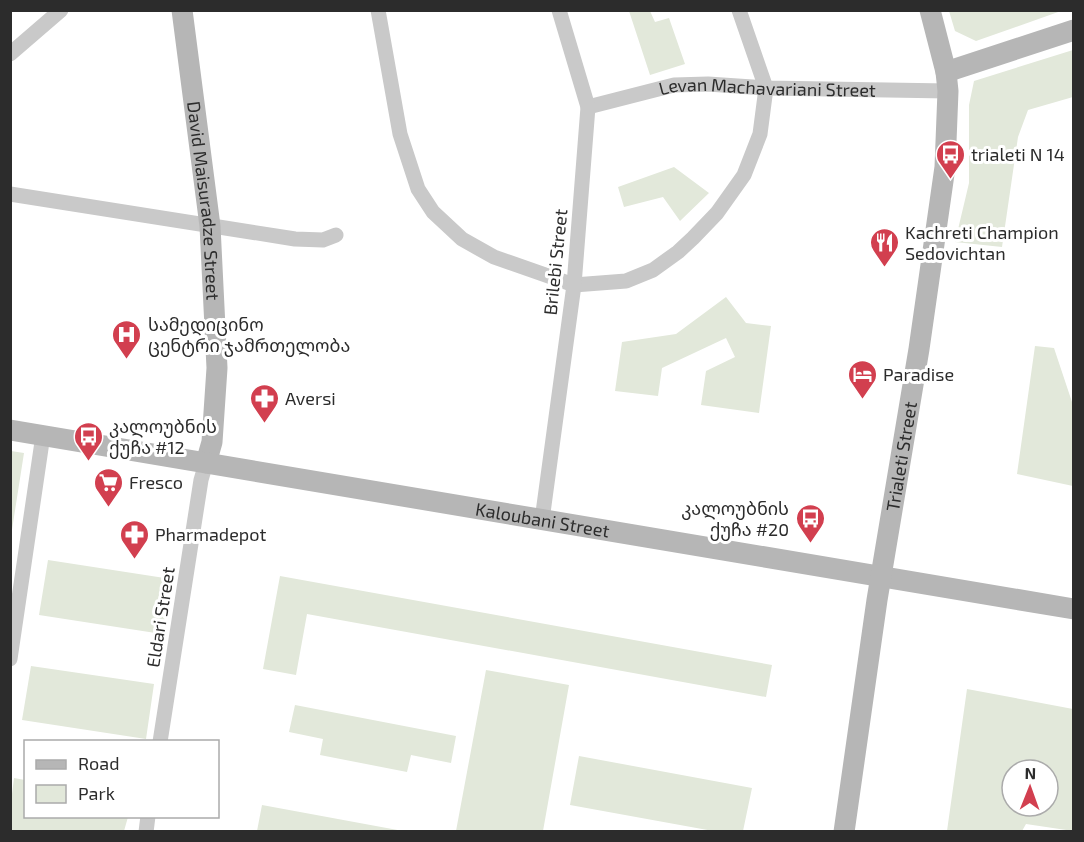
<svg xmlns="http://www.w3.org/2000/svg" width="1084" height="842" viewBox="0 0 1084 842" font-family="'Exo 2','Noto Sans Georgian',sans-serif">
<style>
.green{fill:#e2e8da;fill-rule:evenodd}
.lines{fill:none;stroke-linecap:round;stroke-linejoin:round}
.street{stroke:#c9c9c9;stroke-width:15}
.secondary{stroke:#b6b6b6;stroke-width:21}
.labels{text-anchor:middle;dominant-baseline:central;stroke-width:6;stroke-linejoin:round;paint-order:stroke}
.street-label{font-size:18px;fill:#2c2c2c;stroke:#fff}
.poi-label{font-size:18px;fill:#2c2c2c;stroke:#fff;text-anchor:start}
</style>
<rect width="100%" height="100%" fill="#fff"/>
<path class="green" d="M 629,11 L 650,11 L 655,22 L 669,18 L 685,64 L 650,75 Z
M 949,11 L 949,10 L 1061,11 L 976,41 L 955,31 Z
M 1073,50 L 1073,97 L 1028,110 L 1018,137 L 1002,247 L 955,242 L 969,183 L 969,105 L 974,81 Z
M 674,167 L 709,193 L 680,221 L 663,197 L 624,207 L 618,187 Z
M 726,297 L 746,323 L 771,326 L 759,413 L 701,405 L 706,371 L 735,357 L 726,338 L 662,368 L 658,396 L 615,391 L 622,342 L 676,334 Z
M 1035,346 L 1054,348 L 1073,405 L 1073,486 L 1017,474 Z
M 11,451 L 24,453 L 11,536 L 10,451 Z
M 48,560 L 171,579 L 162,634 L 39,615 Z
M 280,576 L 772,665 L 766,697 L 307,614 L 296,675 L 263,669 Z
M 31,666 L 154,684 L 146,739 L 22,720 Z
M 486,670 L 569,685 L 543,831 L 456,831 Z
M 967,689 L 1073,709 L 1073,831 L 1026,824 L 1022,831 L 947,831 ZM 1012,770 L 1048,770 L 1048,806 L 1012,806 Z
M 295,705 L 456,736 L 451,763 L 411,755 L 407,772 L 320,755 L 323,739 L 289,732 Z
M 579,756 L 752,788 L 743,831 L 713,831 L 570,805 Z
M 14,778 L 25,780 L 26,816 L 128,817 L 124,831 L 11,831 L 11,802 Z
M 262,805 L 403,831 L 257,831 Z"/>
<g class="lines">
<g class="street">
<path d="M 378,10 L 400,134 L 418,189 L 433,212 L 462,239 L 494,257 L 574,285 L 626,281 L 653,270 L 678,252 L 693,238 L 717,213 L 744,175 L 760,134 L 766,88 L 739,10"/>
<path d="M 10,54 L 61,10"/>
<path id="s1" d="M 588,107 L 674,85 L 708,84 L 766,88 L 948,91"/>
<path d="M 10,194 L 295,239 L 323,240 L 336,235"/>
<path d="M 542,520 L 574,285 L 588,107 L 559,10"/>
<path d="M 10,659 L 43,435"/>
<path d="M 160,742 L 201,480 L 206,463"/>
<path d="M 146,832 L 148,816"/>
</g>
<g class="secondary">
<path id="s2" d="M 182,10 L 210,226 L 217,368 L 212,442 L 206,463"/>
<path d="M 946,72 L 1074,30"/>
<path id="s3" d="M 10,430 L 1074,609"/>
<path id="s4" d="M 844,832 L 877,600 L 919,349 L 945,167 L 948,91 L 946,72 L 930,10"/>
</g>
</g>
<defs>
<symbol id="bus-pin" viewBox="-11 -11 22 30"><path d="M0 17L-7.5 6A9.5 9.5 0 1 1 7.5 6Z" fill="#d23f4f" stroke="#fff"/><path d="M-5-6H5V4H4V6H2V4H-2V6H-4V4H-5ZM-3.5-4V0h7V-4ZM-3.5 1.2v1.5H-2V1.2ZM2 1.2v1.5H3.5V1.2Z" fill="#fff"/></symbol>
<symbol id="restaurant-pin" viewBox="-11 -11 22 30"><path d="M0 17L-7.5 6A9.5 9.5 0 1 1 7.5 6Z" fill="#d23f4f" stroke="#fff"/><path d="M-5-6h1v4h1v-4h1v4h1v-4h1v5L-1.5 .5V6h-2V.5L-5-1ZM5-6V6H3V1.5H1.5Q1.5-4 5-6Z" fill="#fff"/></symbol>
<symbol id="hospital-pin" viewBox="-11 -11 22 30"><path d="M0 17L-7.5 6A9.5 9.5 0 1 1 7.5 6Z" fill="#d23f4f" stroke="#fff"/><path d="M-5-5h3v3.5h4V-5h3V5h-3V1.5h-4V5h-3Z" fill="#fff"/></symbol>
<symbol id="hotel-pin" viewBox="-11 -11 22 30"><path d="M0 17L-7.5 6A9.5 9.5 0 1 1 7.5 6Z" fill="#d23f4f" stroke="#fff"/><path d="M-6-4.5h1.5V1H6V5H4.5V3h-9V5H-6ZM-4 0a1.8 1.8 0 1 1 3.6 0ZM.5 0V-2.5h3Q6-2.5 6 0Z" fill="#fff"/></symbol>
<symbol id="pharmacy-pin" viewBox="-11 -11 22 30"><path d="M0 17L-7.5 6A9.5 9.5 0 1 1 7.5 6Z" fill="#d23f4f" stroke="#fff"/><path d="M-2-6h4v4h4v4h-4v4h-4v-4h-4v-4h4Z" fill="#fff"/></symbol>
<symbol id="supermarket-pin" viewBox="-11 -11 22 30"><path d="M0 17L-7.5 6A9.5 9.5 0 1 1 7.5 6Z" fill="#d23f4f" stroke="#fff"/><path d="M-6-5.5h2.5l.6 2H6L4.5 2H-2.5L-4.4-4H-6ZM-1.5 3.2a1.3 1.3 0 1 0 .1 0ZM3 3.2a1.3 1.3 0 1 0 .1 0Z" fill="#fff"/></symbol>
</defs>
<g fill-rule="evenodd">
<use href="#bus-pin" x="934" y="138" width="33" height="45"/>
<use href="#restaurant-pin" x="868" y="226" width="33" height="45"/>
<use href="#hospital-pin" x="110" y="318" width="33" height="45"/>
<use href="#hotel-pin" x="846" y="358" width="33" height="45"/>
<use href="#pharmacy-pin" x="248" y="382" width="33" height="45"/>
<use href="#bus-pin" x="72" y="420" width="33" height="45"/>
<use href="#supermarket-pin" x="92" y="466" width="33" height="45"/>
<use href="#bus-pin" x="794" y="502" width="33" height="45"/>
<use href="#pharmacy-pin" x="118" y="518" width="33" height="45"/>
</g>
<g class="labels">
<g class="street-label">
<text stroke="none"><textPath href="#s1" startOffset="182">Levan Machavariani Street</textPath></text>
<text stroke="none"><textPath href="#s2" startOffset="192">David Maisuradze Street</textPath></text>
<text transform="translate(555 262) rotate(-84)">Brilebi Street</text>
<text stroke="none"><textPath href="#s4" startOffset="380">Trialeti Street</textPath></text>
<text stroke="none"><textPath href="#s3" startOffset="540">Kaloubani Street</textPath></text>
<text transform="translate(160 617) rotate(-81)">Eldari Street</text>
</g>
<g class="poi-label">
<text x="971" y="154">trialeti N 14</text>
<text x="905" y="232">Kachreti Champion<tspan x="905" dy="21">Sedovichtan</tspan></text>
<text x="148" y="324">სამედიცინო<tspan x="148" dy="21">ცენტრი ჯამრთელობა</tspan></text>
<text x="883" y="374">Paradise</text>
<text x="285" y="398">Aversi</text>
<text x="109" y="426">კალოუბნის<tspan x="109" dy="21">ქუჩა #12</tspan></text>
<text x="129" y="482">Fresco</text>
<text x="789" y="508" text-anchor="end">კალოუბნის<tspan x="789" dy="21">ქუჩა #20</tspan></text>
<text x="155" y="534">Pharmadepot</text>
</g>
</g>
<rect width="1084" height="842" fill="none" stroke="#2c2c2c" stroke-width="24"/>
<rect x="24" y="740" width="195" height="78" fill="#ffffff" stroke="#ababab" stroke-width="1.5"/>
<rect x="36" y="760" width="30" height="9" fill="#b6b6b6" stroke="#ababab" stroke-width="1.5"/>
<text x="78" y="770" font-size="18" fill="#2c2c2c">Road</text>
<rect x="36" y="785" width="30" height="18" fill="#e2e8da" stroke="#ababab" stroke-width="1.5"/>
<text x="78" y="800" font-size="18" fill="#2c2c2c">Park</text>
<g transform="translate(1030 788) rotate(1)"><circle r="28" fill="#ffffff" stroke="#ababab" stroke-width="1.5"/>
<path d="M0-4.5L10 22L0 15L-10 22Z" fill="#d23f4f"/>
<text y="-9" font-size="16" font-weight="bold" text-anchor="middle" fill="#2c2c2c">N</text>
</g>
</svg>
